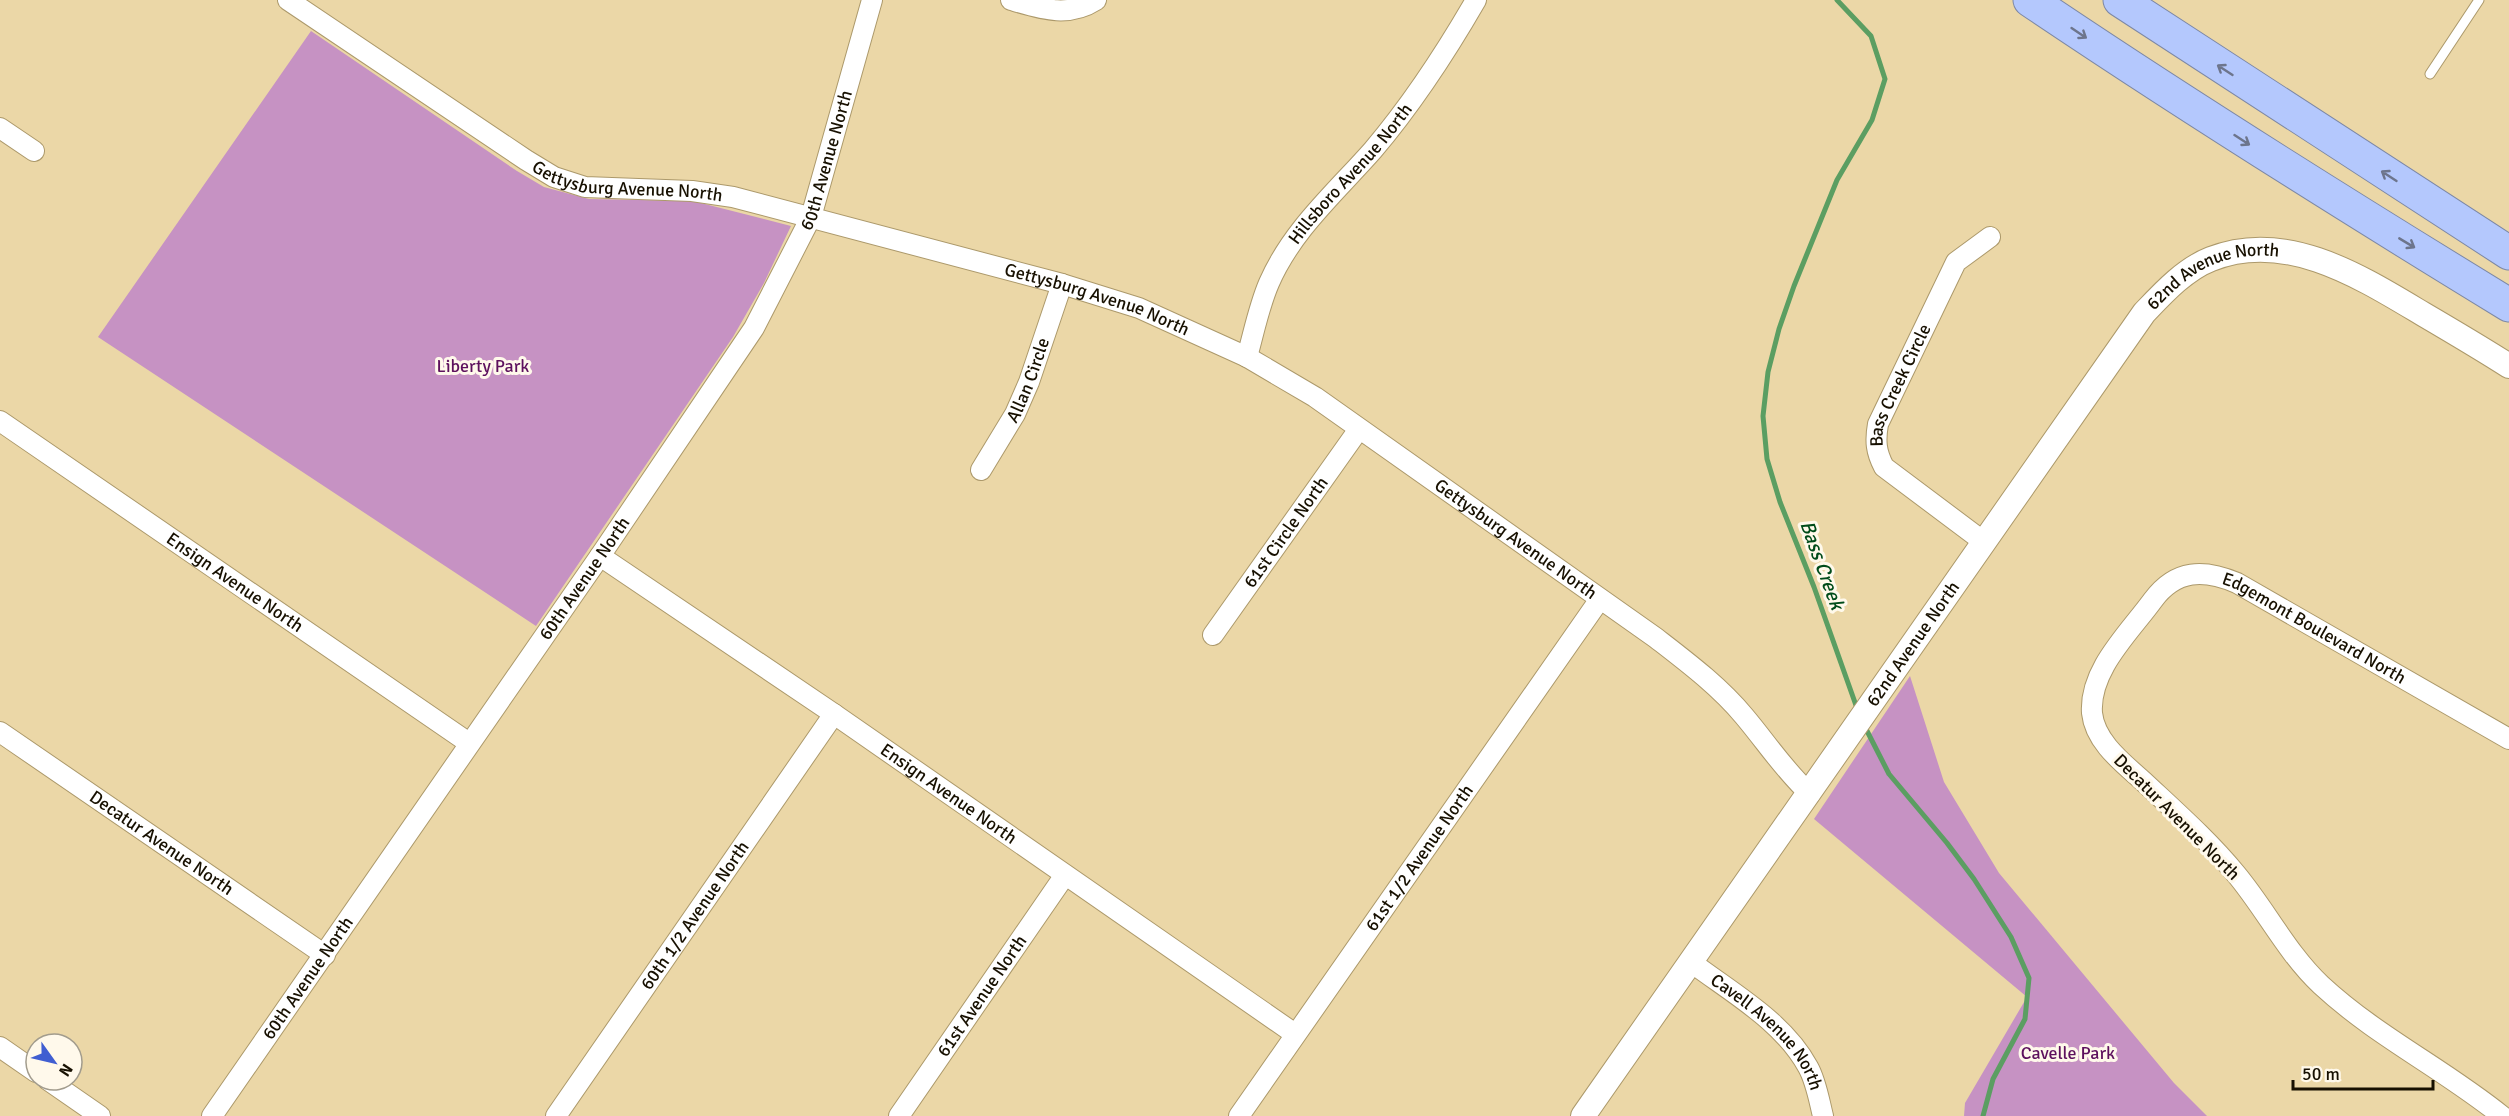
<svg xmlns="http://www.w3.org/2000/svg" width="2509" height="1116" viewBox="0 0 2509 1116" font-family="Signika,sans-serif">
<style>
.green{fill:#c692c3}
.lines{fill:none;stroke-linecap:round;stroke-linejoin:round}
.stream{stroke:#5b9e62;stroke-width:5}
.service-casing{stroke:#ac996b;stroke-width:11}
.minor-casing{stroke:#ac996b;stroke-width:22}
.tertiary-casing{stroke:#ac996b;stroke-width:26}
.motorway-casing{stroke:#7d88a5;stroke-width:35}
.service{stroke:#fff;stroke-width:9}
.minor{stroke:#fff;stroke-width:20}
.tertiary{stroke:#fff;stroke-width:24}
.motorway{stroke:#b4c8fd;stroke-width:33}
.oneway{stroke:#6d758c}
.labels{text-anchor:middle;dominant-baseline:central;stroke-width:6;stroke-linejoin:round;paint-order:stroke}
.street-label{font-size:18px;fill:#171001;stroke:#fff9eb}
.park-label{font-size:18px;fill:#5d105d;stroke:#fff9eb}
.water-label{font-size:20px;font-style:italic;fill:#004c1a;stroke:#fff9eb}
</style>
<rect width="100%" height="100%" fill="#ebd7a7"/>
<path class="green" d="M 311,31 L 517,171 L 544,187 L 589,199 L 693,201 L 791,226 L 764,283 L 733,337 L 536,626 L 98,337 Z
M 1910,676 L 1944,782 L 1999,873 L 2174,1083 L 2207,1116 L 1964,1116 L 1965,1103 L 2027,997 L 1814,819 Z"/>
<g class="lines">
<path class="stream" d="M 1837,0 L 1871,36 L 1885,79 L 1872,120 L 1837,180 L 1794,286 L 1779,329 L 1768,372 L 1763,416 L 1767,459 L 1780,502 L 1814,587 L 1858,711
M 1864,725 L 1889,774 L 1947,843 L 1974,879 L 2011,937 L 2029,978 L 2025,1019 L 1993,1079 L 1983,1116"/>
<defs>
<path id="service" d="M 2430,74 L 2479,0"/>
<g id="minor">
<path id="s1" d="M 288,0 L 526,160 L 554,177 L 585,187 L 692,191 L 733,197 L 1062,284 L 1139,308 L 1247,357 L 1315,397 L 1656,638 C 1687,662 1719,686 1744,716 C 1766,742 1784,770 1810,794"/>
<path d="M 1011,0 C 1042,9 1068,18 1096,0"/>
<path d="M 0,128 L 34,151"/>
<path id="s2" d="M 1247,357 C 1254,332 1259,306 1269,283 C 1292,230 1336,192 1373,150 C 1412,104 1446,52 1476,0"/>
<path id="s3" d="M 0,421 L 469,743"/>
<path id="s4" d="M 981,470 L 1015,414 L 1029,382 L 1062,284"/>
<path id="s5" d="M 1984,542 L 1884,467 C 1876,452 1875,441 1878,424 L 1956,262 L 1990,237"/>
<path id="s6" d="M 600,556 L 834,714 L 1295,1034"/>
<path id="s7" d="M 1213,635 L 1359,429"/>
<path id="s8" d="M 0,732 L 325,955"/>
<path id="s9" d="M 1691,962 C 1732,993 1783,1021 1808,1067 C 1816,1081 1819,1100 1823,1116"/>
<path d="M 0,1047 L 36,1072"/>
<path d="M 48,1080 L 100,1116"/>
<path id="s10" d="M 212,1116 L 600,556 L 754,328 L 811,217 L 872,0"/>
<path id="s11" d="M 556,1116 L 834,714"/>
<path id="s12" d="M 899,1116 L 1065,875"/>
<path id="s13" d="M 1239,1116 L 1600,599"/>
<path id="s14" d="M 2502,1116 C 2444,1069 2376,1036 2321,985 C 2287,953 2266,910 2236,874 C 2208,840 2175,811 2143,781 C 2123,763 2095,742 2092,713 C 2089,670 2129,633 2153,600 C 2176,569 2204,569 2237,583 L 2509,739"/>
</g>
<g id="tertiary">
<path id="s15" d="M 1583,1116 L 2144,313 C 2163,293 2185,269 2211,259 C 2286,229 2361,277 2423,314 C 2452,331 2481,348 2509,366"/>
</g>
<path id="motorway" d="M 2030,0 C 2187,106 2347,206 2509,305
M 2120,0 L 2509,253"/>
</defs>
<use href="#service" class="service-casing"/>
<use href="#minor" class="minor-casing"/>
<use href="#tertiary" class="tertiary-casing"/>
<use href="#motorway" class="motorway-casing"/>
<use href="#service" class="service"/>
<use href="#minor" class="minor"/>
<use href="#tertiary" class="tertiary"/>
<use href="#motorway" class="motorway"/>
</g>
<defs><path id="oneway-shaft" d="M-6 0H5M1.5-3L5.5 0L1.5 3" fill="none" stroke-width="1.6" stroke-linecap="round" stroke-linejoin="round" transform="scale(1.5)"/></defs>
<g class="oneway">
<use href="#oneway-shaft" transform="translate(2079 33) rotate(34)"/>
<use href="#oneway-shaft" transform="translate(2225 70) rotate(-147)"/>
<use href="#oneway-shaft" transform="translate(2242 140) rotate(33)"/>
<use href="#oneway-shaft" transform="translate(2389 176) rotate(-147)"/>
<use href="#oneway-shaft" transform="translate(2407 243) rotate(31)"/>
</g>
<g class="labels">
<g class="street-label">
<text stroke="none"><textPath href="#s10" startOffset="1140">60th Avenue North</textPath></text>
<text stroke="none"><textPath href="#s2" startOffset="214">Hillsboro Avenue North</textPath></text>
<text stroke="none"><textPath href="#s1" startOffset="393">Gettysburg Avenue North</textPath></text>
<text stroke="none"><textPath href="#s15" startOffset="1062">62nd Avenue North</textPath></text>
<text stroke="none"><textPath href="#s1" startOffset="879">Gettysburg Avenue North</textPath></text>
<text stroke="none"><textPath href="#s4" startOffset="102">Allan Circle</textPath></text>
<text stroke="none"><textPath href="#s5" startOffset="213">Bass Creek Circle</textPath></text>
<text stroke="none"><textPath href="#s7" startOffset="126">61st Circle North</textPath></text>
<text stroke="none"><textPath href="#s1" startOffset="1365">Gettysburg Avenue North</textPath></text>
<text stroke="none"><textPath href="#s10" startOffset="654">60th Avenue North</textPath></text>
<text stroke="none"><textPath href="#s3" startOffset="285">Ensign Avenue North</textPath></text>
<text stroke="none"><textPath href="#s14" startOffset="897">Edgemont Boulevard North</textPath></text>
<text stroke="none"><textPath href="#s15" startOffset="576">62nd Avenue North</textPath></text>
<text stroke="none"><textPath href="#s6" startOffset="422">Ensign Avenue North</textPath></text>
<text transform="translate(2177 817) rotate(45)">Decatur Avenue North</text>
<text stroke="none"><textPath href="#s8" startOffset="196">Decatur Avenue North</textPath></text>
<text stroke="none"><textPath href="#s13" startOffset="315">61st 1/2 Avenue North</textPath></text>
<text stroke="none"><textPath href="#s11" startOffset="244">60th 1/2 Avenue North</textPath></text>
<text stroke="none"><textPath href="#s10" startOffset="168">60th Avenue North</textPath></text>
<text stroke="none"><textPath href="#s12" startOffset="146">61st Avenue North</textPath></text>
<text stroke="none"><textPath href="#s9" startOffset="105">Cavell Avenue North</textPath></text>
</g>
<g class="park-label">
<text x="483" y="366">Liberty Park</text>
<text x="2068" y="1053">Cavelle Park</text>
</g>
<g class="water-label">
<text transform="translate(1822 565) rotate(70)">Bass Creek</text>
</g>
</g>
<g transform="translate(54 1062) rotate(124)"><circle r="28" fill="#fff9eb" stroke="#a29c8d" stroke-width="1.5"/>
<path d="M0-4.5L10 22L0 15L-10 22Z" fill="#405ed1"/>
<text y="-9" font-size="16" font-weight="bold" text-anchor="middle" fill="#171001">N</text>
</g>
<path d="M2293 1080v9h140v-9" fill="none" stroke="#171001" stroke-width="3"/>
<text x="2302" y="1080" font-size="18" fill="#171001" stroke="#fff9eb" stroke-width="4.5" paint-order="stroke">50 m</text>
</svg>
